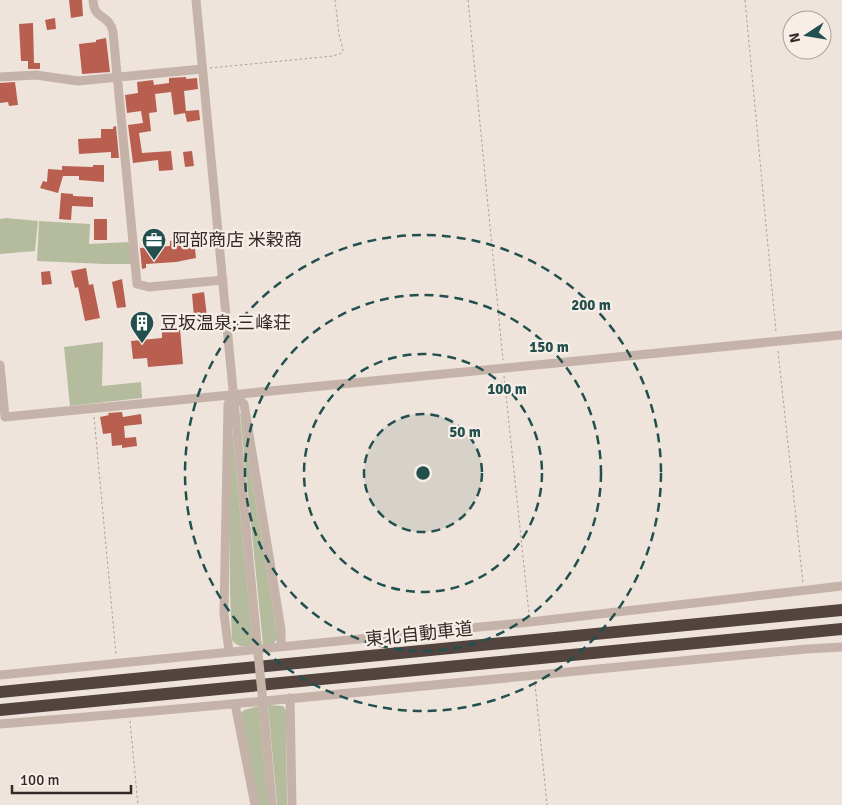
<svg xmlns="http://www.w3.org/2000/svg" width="842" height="805" viewBox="0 0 842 805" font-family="Signika,'Noto Sans JP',sans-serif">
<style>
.green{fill:#b5bc9d}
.building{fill:#b85f50}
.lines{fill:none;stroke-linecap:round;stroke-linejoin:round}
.path{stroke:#b19d93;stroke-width:1;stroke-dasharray:2.5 2.5;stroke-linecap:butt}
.minor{stroke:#c5b3a9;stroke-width:9}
.highway{stroke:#534440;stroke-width:12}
.minor-bridge{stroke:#c5b3a9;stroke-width:9}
.ring{fill:none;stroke:#22504e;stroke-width:2.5;stroke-dasharray:9 6}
.labels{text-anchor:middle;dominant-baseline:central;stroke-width:4.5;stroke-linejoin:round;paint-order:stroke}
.poi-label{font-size:18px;fill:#332a28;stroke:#f7eee7;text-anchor:start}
.street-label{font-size:18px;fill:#332a28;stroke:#f7eee7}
.centre{fill:#22504e;stroke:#f7eee7;stroke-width:2.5}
.ring-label{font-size:15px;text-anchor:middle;font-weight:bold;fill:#22504e;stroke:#f7eee7;stroke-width:4.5;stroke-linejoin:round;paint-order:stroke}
</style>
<rect width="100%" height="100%" fill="#efe4dc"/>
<path class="green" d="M 6,218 L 38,221 L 35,251 L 0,254 L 0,219 Z
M 39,221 L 90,224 L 89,244 L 130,242 L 132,264 L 105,264 L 37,261 Z
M 103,342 L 102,386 L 141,382 L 142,398 L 70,406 L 64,347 Z
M 230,407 L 253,646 C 244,646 238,648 232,640 L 230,594 Z
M 240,413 L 241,413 L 278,638 L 273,644 L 263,645 Z
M 268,705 L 283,706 L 286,710 L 287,805 L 277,805 Z
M 259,706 L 268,805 L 256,805 L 240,714 L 244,710 Z"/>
<path class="building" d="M 69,0 L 82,0 L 83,16 L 71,18 Z
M 55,18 L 56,29 L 47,30 L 45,20 Z
M 33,23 L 34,63 L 40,63 L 40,69 L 28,69 L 28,61 L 21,61 L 19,24 Z
M 106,38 L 110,72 L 82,74 L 79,44 L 96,42 L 96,40 Z
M 186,77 L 186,79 L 197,78 L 198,89 L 184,91 L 186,111 L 199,110 L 200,120 L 187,122 L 185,113 L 174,115 L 171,92 L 155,94 L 157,112 L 149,113 L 151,131 L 139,133 L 142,153 L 171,151 L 173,170 L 159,171 L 158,160 L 133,163 L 128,125 L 143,123 L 141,111 L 127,113 L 125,95 L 138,93 L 137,82 L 153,80 L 154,85 L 169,83 L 169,78 Z
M 15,82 L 18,105 L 9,106 L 8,102 L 0,103 L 0,83 Z
M 116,126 L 119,158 L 111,158 L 111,152 L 79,154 L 78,139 L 101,138 L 101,129 L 113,129 L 113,127 Z
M 192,151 L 194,166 L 185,167 L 183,152 Z
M 93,165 L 104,165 L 104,182 L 79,180 L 79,176 L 63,176 L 58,193 L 40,188 L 43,181 L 47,182 L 48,169 L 62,170 L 62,166 L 93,167 Z
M 61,193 L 73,194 L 73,196 L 93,197 L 93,207 L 72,206 L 71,220 L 59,219 Z
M 94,219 L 107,219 L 107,240 L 94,240 Z
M 187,239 L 187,242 L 194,241 L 196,258 L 176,262 L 146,264 L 146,268 L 142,269 L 140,248 L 170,246 L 170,241 Z
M 86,268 L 89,285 L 93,284 L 100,318 L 85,321 L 78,287 L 75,288 L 71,271 Z
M 50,271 L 52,284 L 42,285 L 41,272 Z
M 122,279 L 126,307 L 117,308 L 112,282 Z
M 204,292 L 207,316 L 194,317 L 192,294 Z
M 180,329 L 183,364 L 148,367 L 147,358 L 133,359 L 131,341 L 162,338 L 162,331 Z
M 122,412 L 123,417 L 141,414 L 142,424 L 124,426 L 125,438 L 136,437 L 137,446 L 122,448 L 122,445 L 112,446 L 111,433 L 103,434 L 100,417 L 109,415 L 108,413 Z"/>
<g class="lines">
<path class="path" d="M 468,0 L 503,360
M 745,0 L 776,332
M 210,68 L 333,56 L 342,53 L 343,50 L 339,34 L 335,0
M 778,351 L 803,583
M 504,376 L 529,614
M 94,417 L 116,654
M 535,684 L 547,805
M 130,721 L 138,805"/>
<path class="minor" d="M 93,0 C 94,21 109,13 113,32 L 137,284 L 149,287 L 223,280
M 196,0 L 257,643
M 0,77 L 36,75 L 78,81 L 202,69
M 0,365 L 5,417 L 842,335
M 229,651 L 224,614 L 228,404 L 233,395 L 244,404 L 281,629 L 281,646
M 0,675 L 530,622 L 842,586
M 290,698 L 292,805
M 235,704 L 255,805
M 264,713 L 272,805
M 0,724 C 269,703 538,674 807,649 L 842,647"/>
<path class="highway" d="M 0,692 L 842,610
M 0,710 L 842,629"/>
<path class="minor-bridge" d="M 257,643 L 264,713"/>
</g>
<circle cx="423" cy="473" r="59" fill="#22504e" fill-opacity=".12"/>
<g class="ring">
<circle cx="423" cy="473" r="59"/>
<circle cx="423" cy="473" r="119"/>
<circle cx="423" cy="473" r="178"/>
<circle cx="423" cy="473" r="238"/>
</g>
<defs>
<symbol id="office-pin" viewBox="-11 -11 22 30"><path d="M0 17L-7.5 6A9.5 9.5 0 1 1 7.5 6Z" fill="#22504e" stroke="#f7eee7"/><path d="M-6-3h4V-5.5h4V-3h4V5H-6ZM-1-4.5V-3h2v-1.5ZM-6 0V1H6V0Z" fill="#fff"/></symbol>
<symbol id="building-pin" viewBox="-11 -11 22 30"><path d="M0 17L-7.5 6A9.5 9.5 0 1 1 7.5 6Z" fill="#22504e" stroke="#f7eee7"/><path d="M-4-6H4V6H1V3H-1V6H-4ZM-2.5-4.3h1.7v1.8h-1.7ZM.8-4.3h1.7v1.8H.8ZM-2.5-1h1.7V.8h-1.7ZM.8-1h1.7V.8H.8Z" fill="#fff"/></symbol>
</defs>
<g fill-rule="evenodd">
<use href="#office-pin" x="140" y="226" width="28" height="38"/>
<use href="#building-pin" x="128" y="309" width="28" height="38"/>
</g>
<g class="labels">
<g class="poi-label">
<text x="172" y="240">阿部商店 米穀商</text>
<text x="160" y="323">豆坂温泉;三峰荘</text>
</g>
<g class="street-label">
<text transform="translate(419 634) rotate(-6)">東北自動車道</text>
</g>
</g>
<circle cx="423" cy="473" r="8" class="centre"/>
<g class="ring-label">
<text x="591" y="310">200 m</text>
<text x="549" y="352">150 m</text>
<text x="507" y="394">100 m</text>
<text x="465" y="437">50 m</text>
</g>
<g transform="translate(807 35) rotate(258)"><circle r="24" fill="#f7eee7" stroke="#a9a09b"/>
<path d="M0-4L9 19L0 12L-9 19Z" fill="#22504e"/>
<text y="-8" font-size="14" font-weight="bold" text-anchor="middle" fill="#332a28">N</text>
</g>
<path d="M12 785v8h119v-8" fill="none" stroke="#332a28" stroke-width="2.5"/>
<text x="20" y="785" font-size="15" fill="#332a28" stroke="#f7eee7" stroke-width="4" paint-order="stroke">100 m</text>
</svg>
